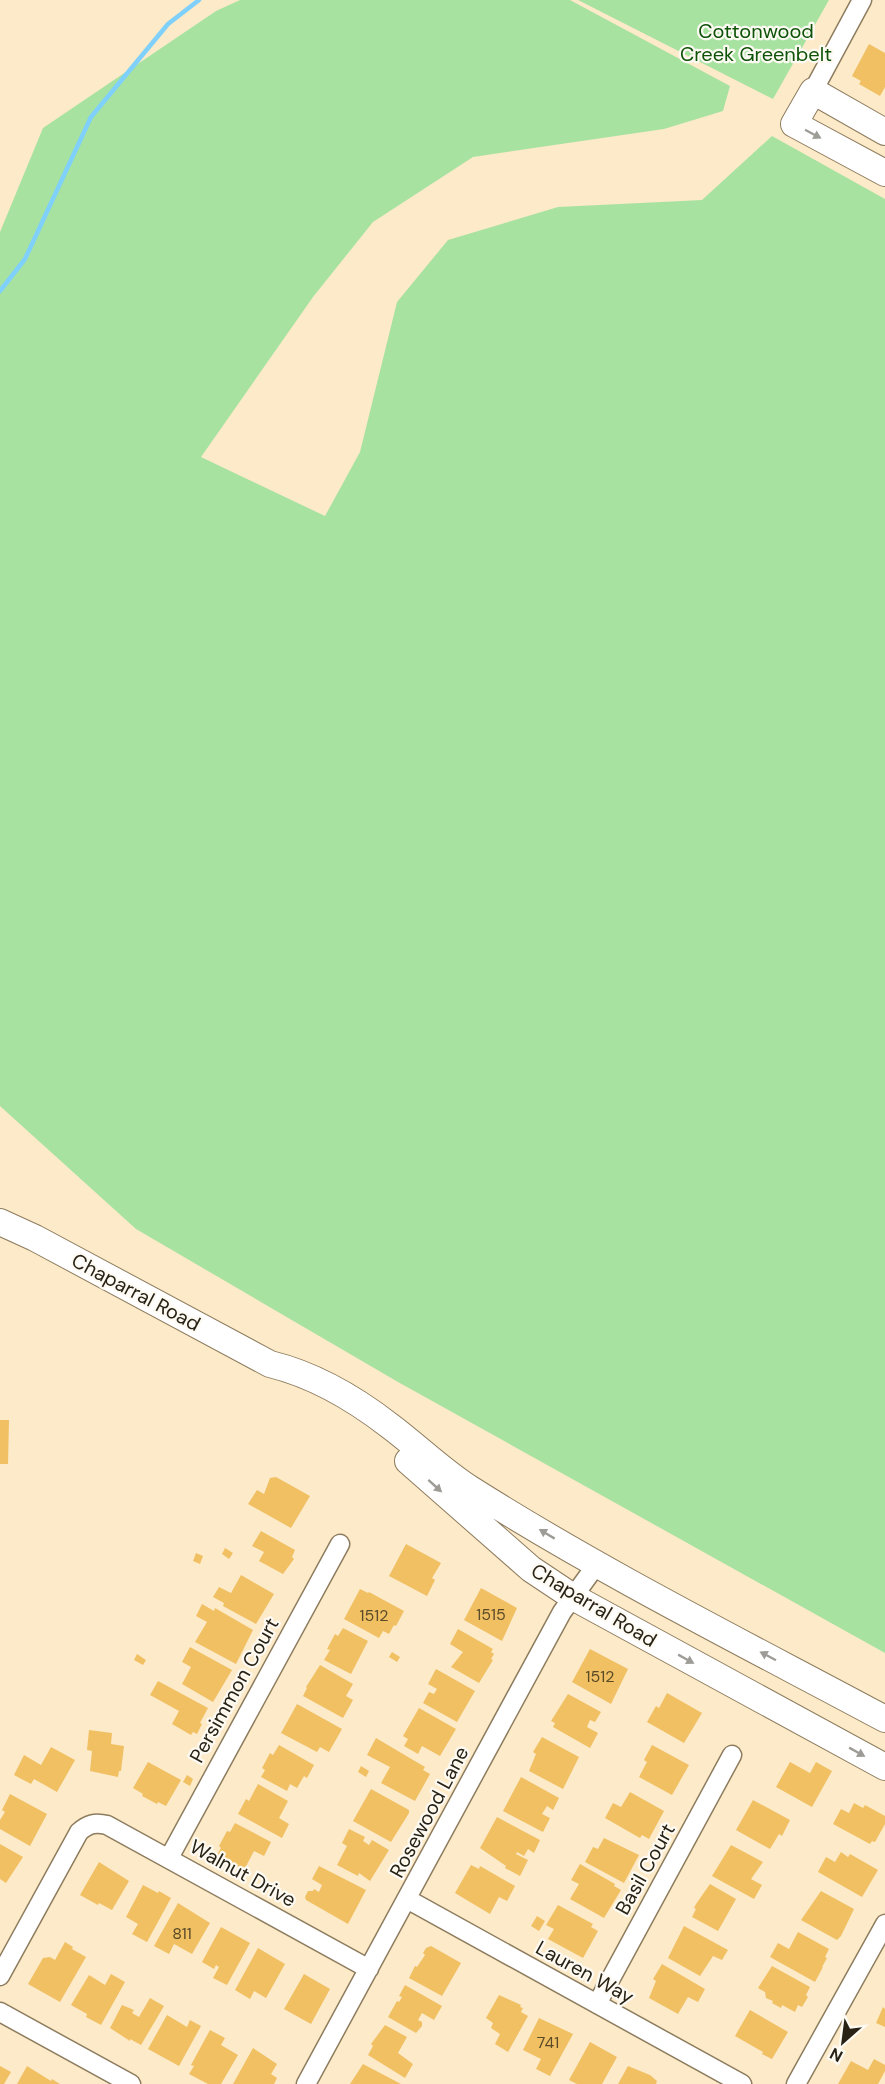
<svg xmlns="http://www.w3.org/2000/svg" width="885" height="2084" viewBox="0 0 885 2084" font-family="'DM Sans',sans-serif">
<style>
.green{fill:#a8e2a1}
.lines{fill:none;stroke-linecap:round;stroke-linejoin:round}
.stream{stroke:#7fd0fa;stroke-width:4.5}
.building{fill:#f0c063}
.street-casing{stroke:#8d7c5e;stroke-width:21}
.secondary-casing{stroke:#8d7c5e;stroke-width:28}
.street{stroke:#fff;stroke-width:18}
.secondary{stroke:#fff;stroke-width:26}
.oneway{fill:#9e9c96}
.labels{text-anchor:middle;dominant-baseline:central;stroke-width:4.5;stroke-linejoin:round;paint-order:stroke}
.number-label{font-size:16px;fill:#5a4a28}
.park-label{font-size:20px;fill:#0e5308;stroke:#fdfaf3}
.street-label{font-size:20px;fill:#282215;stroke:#fdfaf3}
</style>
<rect width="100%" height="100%" fill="#fdeac9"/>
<path class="green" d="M 240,0 L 570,0 L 730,86 L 723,111 L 664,129 L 473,157 L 373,222 L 313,297 L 201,457 L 325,516 L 360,452 L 397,302 L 448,240 L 558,207 L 702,200 L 772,136 L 885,199 L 885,1653 L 398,1382 L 136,1229 L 0,1106 L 0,232 L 43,128 L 216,11 Z
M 578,0 L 829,0 L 773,99 Z"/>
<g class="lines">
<path class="stream" d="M 0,291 L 25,259 L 91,117 L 168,24 L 199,0"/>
</g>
<path class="building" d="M 869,44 L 885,53 L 885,87 L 880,96 L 859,84 L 861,81 L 852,76 Z
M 0,1420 L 9,1420 L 8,1464 L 0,1464 Z
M 276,1477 L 310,1496 L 291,1528 L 248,1504 L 257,1490 L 264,1494 L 270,1478 Z
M 261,1531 L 295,1550 L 292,1557 L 294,1559 L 283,1574 L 259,1561 L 264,1552 L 252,1546 Z
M 406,1544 L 441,1563 L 432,1578 L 435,1580 L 427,1596 L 389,1576 Z
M 225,1548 L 233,1553 L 229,1559 L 222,1554 Z
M 196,1553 L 203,1556 L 200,1564 L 193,1561 Z
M 241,1575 L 274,1594 L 256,1624 L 223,1606 L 224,1603 L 213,1597 L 219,1587 L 231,1593 Z
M 481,1588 L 517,1608 L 502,1641 L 464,1620 Z
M 360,1589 L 368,1593 L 369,1592 L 404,1611 L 396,1626 L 394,1625 L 389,1634 L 383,1631 L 379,1638 L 344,1619 Z
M 202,1604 L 214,1611 L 215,1608 L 253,1630 L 236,1664 L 195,1642 L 207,1622 L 196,1616 Z
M 343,1628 L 368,1641 L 351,1674 L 324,1660 L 330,1650 L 327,1649 L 335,1634 L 338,1636 Z
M 458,1629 L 493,1649 L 491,1652 L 494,1654 L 491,1659 L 493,1660 L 479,1683 L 451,1667 L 463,1652 L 450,1644 Z
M 190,1647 L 232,1670 L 213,1702 L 182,1684 L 191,1667 L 182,1662 Z
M 590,1649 L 628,1669 L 611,1704 L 572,1682 Z
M 392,1652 L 400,1657 L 397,1662 L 389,1657 Z
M 137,1654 L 146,1660 L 143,1665 L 134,1660 Z
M 320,1665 L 353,1684 L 346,1696 L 353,1700 L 343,1718 L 303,1696 L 307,1688 L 306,1687 Z
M 436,1669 L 475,1691 L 457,1722 L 423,1703 L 429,1692 L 434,1694 L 437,1689 L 428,1684 Z
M 158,1681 L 208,1708 L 200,1723 L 202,1724 L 197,1734 L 193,1732 L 191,1735 L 172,1724 L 179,1711 L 150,1695 Z
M 667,1693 L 702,1713 L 684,1743 L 647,1722 L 656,1706 L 659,1708 Z
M 568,1694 L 601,1712 L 595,1722 L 590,1720 L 587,1727 L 598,1733 L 590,1748 L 553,1727 L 555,1723 L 551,1721 Z
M 297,1704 L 342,1729 L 329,1752 L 320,1747 L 317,1752 L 281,1733 Z
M 419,1708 L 456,1729 L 440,1756 L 422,1746 L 418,1754 L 404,1746 L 408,1739 L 403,1736 Z
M 89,1730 L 112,1733 L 111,1744 L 124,1746 L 121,1771 L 119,1771 L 118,1777 L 90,1771 L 92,1751 L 87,1750 Z
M 542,1737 L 579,1757 L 563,1789 L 529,1771 L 536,1754 L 533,1752 Z
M 376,1738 L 425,1767 L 423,1770 L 430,1774 L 415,1801 L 381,1783 L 390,1767 L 367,1755 Z
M 279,1745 L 314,1765 L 307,1778 L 304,1776 L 297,1788 L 290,1784 L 287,1791 L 261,1777 L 265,1770 L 262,1768 L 270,1753 L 273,1755 Z
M 652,1745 L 689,1765 L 672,1795 L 639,1777 L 647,1762 L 644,1760 L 645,1758 Z
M 51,1747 L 75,1760 L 57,1792 L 34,1779 L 31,1784 L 14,1775 L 24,1755 L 41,1765 Z
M 148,1762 L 181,1780 L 166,1806 L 158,1802 L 157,1804 L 142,1796 L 143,1794 L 133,1788 Z
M 790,1762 L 810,1773 L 816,1762 L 832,1771 L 812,1807 L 776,1787 Z
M 361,1766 L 369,1771 L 366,1777 L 358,1772 Z
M 187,1775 L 193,1779 L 190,1786 L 183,1782 Z
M 521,1777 L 559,1798 L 553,1810 L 547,1806 L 542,1814 L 550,1818 L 543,1832 L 503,1811 Z
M 258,1784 L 288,1801 L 279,1818 L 289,1824 L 282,1838 L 238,1814 L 246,1799 L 249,1801 Z
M 371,1789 L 409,1810 L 409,1813 L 391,1842 L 353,1821 Z
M 630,1792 L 664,1811 L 649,1839 L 642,1835 L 640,1838 L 605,1818 L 613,1803 L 621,1807 Z
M 10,1794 L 47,1814 L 30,1846 L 0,1829 L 0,1820 L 5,1812 L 2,1810 Z
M 753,1800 L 790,1820 L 782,1836 L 779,1834 L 770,1849 L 736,1830 Z
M 854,1803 L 863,1808 L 865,1805 L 885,1816 L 885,1824 L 875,1842 L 872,1841 L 870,1844 L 833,1824 L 841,1809 L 849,1813 Z
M 497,1817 L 540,1840 L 534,1853 L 528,1849 L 524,1856 L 517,1852 L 516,1854 L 528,1860 L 520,1876 L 505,1868 L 506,1866 L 480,1848 Z
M 235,1823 L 271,1842 L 264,1856 L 254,1851 L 244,1870 L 217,1855 L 221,1848 L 219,1846 L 227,1831 L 230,1832 Z
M 349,1829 L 365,1837 L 363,1841 L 369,1845 L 372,1840 L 389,1850 L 370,1881 L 359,1873 L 358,1876 L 337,1865 L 347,1846 L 342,1843 Z
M 604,1838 L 639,1855 L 624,1883 L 585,1862 L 593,1847 L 598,1849 Z
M 0,1844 L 23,1857 L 6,1883 L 0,1879 Z
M 731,1845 L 763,1862 L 751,1879 L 762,1885 L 754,1899 L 712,1876 Z
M 841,1852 L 848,1857 L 850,1854 L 878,1870 L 862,1897 L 818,1872 L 826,1857 L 835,1862 Z
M 99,1862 L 129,1881 L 112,1910 L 99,1903 L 98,1905 L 80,1895 Z
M 580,1864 L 615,1884 L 614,1886 L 621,1890 L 604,1918 L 570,1899 L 579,1884 L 571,1880 Z
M 471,1865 L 479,1869 L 480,1866 L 515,1886 L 507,1901 L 499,1897 L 490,1914 L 455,1893 Z
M 319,1866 L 366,1890 L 348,1924 L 306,1900 L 305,1897 L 308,1891 L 313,1891 L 314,1889 L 319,1892 L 322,1885 L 312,1879 Z
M 710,1884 L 736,1899 L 718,1931 L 692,1917 L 696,1909 L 694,1908 L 696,1904 Z
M 143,1885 L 158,1893 L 159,1891 L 171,1898 L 147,1942 L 132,1934 L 138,1924 L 126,1917 Z
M 821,1891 L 854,1909 L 841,1936 L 837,1940 L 801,1920 Z
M 178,1903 L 210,1923 L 192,1954 L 174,1944 L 169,1954 L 154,1946 Z
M 558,1905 L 593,1924 L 591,1927 L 598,1931 L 583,1958 L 548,1939 L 554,1929 L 546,1925 Z
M 537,1916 L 545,1921 L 539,1931 L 531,1926 Z
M 684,1926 L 728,1950 L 722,1960 L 713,1956 L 700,1976 L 668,1958 Z
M 221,1927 L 250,1943 L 227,1985 L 213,1978 L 219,1967 L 216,1965 L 214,1969 L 202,1962 Z
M 798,1932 L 829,1949 L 825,1957 L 827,1958 L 822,1967 L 823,1967 L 815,1982 L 770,1957 L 778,1943 L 789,1949 Z
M 65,1942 L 73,1947 L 72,1949 L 86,1957 L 60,2002 L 28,1984 L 43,1958 L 50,1957 L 55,1960 Z
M 431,1946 L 461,1963 L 442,1996 L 409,1978 L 415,1966 L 417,1967 L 425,1955 L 423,1953 L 426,1948 Z
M 258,1948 L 285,1964 L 266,1998 L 254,1991 L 250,1999 L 235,1990 Z
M 662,1964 L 705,1989 L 698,2002 L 688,1997 L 678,2014 L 649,1998 L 656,1981 L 653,1979 Z
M 772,1966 L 810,1987 L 806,1995 L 808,1997 L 802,2007 L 798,2005 L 795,2012 L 782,2005 L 781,2008 L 772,2003 L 773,2001 L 766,1998 L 765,1992 L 758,1988 Z
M 111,1974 L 125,1982 L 101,2025 L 86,2017 L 87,2014 L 71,2005 L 89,1975 L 105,1985 Z
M 304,1974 L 330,1989 L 311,2024 L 284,2009 Z
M 405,1985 L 442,2006 L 434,2020 L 422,2013 L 418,2020 L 422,2022 L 422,2026 L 416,2033 L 388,2017 L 397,2001 L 399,2002 L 402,1997 L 399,1996 Z
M 499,1995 L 521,2005 L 520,2007 L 523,2008 L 521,2012 L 528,2016 L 508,2052 L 495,2044 L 500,2034 L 491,2028 L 493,2023 L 486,2018 Z
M 150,1998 L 164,2006 L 141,2045 L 130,2039 L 130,2041 L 110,2028 L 122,2005 L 134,2010 L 132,2013 L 139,2017 Z
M 883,2007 L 885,2009 L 885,2027 L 876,2023 Z
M 750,2010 L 788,2032 L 772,2059 L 762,2054 L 763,2052 L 735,2036 Z
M 167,2015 L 187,2027 L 190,2020 L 201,2026 L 179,2066 L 148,2049 Z
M 539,2018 L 573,2034 L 550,2076 L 536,2069 L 541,2059 L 523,2050 Z
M 385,2025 L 407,2037 L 398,2053 L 413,2064 L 405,2078 L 368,2055 L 373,2046 L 371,2044 Z
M 210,2030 L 225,2038 L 221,2045 L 238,2055 L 221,2084 L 208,2084 L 189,2074 L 194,2066 L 191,2065 Z
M 590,2042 L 617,2057 L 602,2084 L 577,2084 L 569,2080 Z
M 253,2048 L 277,2064 L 271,2074 L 277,2078 L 274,2084 L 233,2084 Z
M 874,2059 L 885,2065 L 885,2071 L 878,2084 L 838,2084 L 851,2061 L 868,2070 Z
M 363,2064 L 401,2084 L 350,2084 Z
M 0,2066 L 11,2072 L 4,2084 L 0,2084 Z
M 27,2066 L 51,2081 L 52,2079 L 60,2084 L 17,2084 Z
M 628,2066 L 650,2075 L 657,2081 L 656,2084 L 618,2084 Z"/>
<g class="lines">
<defs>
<path id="street" d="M 813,91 L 862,0
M 169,1858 L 340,1544
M 407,1899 L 742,2084
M 0,1976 L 79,1832 C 88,1824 95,1822 107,1825 L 369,1969
M 597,2004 L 732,1755
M 0,2012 L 131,2084
M 306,2084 L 562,1612 L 597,1564
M 796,2084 L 885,1924"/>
<path id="secondary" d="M 885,132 L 813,91 L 794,124 L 885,173
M 0,1222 L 35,1238 L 270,1364 C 315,1375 354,1398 390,1426 C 418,1447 443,1472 472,1490 C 605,1574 747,1645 885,1719
M 408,1461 L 531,1569 L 573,1597 L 885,1767"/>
</defs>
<use href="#street" class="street-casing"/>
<use href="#secondary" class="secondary-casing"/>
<use href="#street" class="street"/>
<use href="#secondary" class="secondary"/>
</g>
<defs><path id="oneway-solid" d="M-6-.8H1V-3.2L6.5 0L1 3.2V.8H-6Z" transform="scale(1.5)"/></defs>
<g class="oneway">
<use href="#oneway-solid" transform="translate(813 134) rotate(28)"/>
<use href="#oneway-solid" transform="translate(435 1486) rotate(42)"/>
<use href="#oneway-solid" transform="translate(547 1534) rotate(-149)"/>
<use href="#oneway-solid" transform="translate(768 1656) rotate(-152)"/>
<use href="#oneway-solid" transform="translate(686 1659) rotate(29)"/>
<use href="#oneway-solid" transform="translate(857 1752) rotate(29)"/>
</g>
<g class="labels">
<g class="number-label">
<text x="491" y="1614">1515</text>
<text x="374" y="1615">1512</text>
<text x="600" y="1676">1512</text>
<text x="182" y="1933">811</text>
<text x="548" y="2042">741</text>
</g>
<g class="park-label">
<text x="756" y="31">Cottonwood<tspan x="756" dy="23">Creek Greenbelt</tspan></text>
</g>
<g class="street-label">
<text transform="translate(136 1292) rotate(28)">Chaparral Road</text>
<text transform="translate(594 1605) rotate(31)">Chaparral Road</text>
<text transform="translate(234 1690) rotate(-61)">Persimmon Court</text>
<text transform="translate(429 1812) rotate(-62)">Rosewood Lane</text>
<text transform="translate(645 1869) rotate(-61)">Basil Court</text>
<text transform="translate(243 1873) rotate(29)">Walnut Drive</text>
<text transform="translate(585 1972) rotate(29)">Lauren Way</text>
</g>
</g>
<g transform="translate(843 2042) rotate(208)" stroke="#fdfaf3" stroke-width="4.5" paint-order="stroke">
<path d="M0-4.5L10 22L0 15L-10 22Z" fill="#282215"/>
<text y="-9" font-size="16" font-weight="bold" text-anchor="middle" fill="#282215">N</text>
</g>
</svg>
